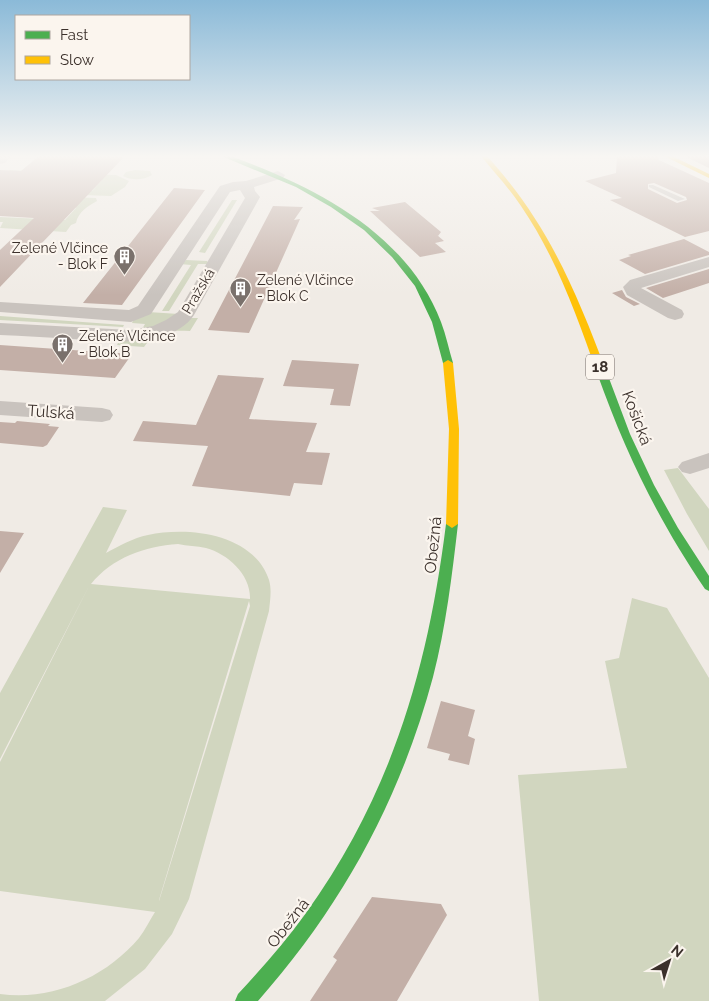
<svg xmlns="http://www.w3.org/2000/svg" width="709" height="1001" viewBox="0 0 709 1001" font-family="Raleway,sans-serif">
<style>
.green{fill:#d1d6bf;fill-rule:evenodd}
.building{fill:#c3afa7;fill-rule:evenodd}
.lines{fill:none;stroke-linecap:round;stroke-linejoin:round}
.lane{fill:#c9c3be;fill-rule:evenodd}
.street{fill:#c9c3be;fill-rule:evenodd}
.fast{fill:#4caf50;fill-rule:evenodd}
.slow{fill:#ffc107;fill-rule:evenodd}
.labels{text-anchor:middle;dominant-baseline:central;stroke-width:4.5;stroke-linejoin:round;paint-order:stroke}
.far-poi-label{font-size:14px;fill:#3b302b;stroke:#fbf5ee;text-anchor:start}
.far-street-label{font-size:14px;fill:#3b302b;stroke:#fbf5ee}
.shield{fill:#fbf5ee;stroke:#756b66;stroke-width:1}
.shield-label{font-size:15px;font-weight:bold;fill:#3b302b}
.street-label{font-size:16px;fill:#3b302b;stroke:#fbf5ee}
</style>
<rect width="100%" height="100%" fill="#f0ebe5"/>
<path class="green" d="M 11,170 L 46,172 L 2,187 L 92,191 L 102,180 L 88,174 L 116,175 L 129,181 L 125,187 L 111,196 L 0,192 L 7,171 Z
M 135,170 L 150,171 L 152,175 C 144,180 132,181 123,176 L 126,172 Z
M 67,197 L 96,198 L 97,201 C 88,206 78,212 76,223 L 71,225 L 66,232 L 0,228 L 3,222 L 0,222 L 0,217 L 65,220 L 76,208 Z
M 232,200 L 237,200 L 205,253 L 199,252 Z
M 186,260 L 207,261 L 209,264 L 198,264 L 169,311 L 162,311 L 191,265 L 180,264 Z
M 148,312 L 179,314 L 176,318 L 141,331 L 145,324 L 132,323 L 134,319 Z
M 0,316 L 124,325 L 123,327 L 0,320 Z
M 190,318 L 198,318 L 190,331 C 172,330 155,330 144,347 L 117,345 L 119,341 Z
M 678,468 L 709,509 L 709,551 L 687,514 L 664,470 Z
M 103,507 L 127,510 L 106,553 C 119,546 133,538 148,535 C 189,526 254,534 269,580 C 272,590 270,601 269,611 L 189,899 L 172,934 L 145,969 L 105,1001 L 0,1001 L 0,994 C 52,1001 105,978 139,938 C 145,930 150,920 155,912 L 0,891 L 0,762 L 89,586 L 0,759 L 0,693 ZM 178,544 C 187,546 197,546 206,548 C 228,554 251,575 250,599 L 91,584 C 112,558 145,546 178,544 ZM 249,601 L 250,606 L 159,901 L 159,900 Z
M 632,598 L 667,608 L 709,678 L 709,1001 L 539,1001 L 518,775 L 627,768 L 605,661 L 619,658 Z"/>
<path class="building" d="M 40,155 L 124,157 L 0,287 L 0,250 L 34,218 L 0,216 L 0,170 L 21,171 Z
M 617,155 L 656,155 L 659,160 L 709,183 L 709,231 L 685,237 L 610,200 L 622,198 L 585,181 L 616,173 ZM 654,183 L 686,197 L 687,200 L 677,203 L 648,189 L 648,184 Z
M 682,155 L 709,155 L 709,168 Z
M 174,188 L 205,190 L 122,305 L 83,303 Z
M 405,202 L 441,232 L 438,236 L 437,235 L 444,241 L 435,243 L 446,252 L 420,257 L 370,211 L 380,211 L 372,208 Z
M 273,206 L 303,207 L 294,220 L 300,219 L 249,333 L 208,330 Z
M 684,239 L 709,252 L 709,255 L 645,274 L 619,260 L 631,256 L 628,255 Z
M 709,269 L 709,283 L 663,298 L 646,288 Z
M 622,290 L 626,297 L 640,304 L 634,306 L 612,293 Z
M 0,345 L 57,349 L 132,354 L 115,378 L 0,370 Z
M 292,360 L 359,364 L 350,406 L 330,405 L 334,389 L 283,386 Z
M 218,375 L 264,378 L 249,419 L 317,423 L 306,452 L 330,453 L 322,485 L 294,483 L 290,496 L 192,486 L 208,446 L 133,441 L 143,421 L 196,425 Z
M 17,421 L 50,424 L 48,426 L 59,427 L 47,445 L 43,447 L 0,443 L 0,422 L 15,423 Z
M 0,531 L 24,533 L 0,573 Z
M 441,701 L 475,710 L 468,736 L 475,739 L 469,765 L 448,760 L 450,754 L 427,748 Z
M 372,897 L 441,904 L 447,915 L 397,1001 L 310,1001 L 337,960 L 333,957 Z"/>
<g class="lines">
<path class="lane" d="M 649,185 L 653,185 L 685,199 L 678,201 L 649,187 Z"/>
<path class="street" d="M 0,155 L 12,155 L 5,163 L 0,164 Z
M 278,171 L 285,175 L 283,178 L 254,187 L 255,191 L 260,197 L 194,315 C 170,350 106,341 70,339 C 47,337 23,336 0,335 L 0,323 L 130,330 L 153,326 L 166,320 L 178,312 L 245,198 L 240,190 L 230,192 L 151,314 L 131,322 L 0,312 L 0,302 L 129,310 L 138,306 L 220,186 L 233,182 L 246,181 Z
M 709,257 L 709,267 L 641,288 L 682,310 L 684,314 L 682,318 L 675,320 L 668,318 L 627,295 L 623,287 L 630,280 Z
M 0,401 L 102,408 L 110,410 L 113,415 L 110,420 L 102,422 L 0,415 Z
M 709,453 L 709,468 L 690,474 L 682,472 L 678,467 L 682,462 Z"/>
<path class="fast" d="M 219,155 L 228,155 C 313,186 406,231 441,322 C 446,335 449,350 453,363 L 451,365 L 445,365 L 443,363 L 432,322 L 415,286 L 392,257 L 364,230 L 331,207 L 296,187 Z
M 602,370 L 607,373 L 630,434 L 654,485 L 678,528 L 709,576 L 709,591 L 705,589 C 657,518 626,454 597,373 Z
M 452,520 L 458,524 C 452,575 446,627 433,677 C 400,800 342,906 258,1001 L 235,1001 L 238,994 C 262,968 286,941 306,913 C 392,793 428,668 446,524 Z"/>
<path class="slow" d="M 480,155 L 486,155 C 548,223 575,289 607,373 L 605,375 L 602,376 L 597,373 C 577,316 556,257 521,206 C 509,188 494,172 480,155 Z
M 662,155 L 670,155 L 709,174 L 709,178 Z
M 448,360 L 453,363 L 459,429 L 458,524 L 452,528 L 446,524 L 449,429 L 443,363 Z"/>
</g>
<linearGradient id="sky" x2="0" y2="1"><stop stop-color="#8bbad8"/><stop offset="0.53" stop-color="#f8f6f3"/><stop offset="1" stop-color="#f8f6f3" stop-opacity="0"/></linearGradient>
<rect width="709" height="295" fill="url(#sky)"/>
<defs>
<symbol id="building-pin" viewBox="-11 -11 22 30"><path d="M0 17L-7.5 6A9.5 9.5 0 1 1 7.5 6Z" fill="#7a716c" stroke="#fbf5ee"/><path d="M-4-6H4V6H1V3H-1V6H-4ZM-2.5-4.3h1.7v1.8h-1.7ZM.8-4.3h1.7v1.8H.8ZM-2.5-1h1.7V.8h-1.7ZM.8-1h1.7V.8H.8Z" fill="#fff"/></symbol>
</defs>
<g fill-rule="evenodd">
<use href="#building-pin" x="112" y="244" width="25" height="34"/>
<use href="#building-pin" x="228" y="276" width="25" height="34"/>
<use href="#building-pin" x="50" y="332" width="25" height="34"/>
</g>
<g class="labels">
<g class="far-poi-label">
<text x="108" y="248" text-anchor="end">Zelené Vlčince<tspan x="108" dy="16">- Blok F</tspan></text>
<text x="257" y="280">Zelené Vlčince<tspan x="257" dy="16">- Blok C</tspan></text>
<text x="79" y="336">Zelené Vlčince<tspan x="79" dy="16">- Blok B</tspan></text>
</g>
<g class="far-street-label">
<text transform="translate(198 291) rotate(-59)">Pražská</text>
</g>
<rect class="shield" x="586" y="354.5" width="28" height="25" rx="4"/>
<g class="shield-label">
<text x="600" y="367">18</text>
</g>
<g class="street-label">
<text transform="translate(51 412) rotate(4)">Tulská</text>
<text transform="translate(637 418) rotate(69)">Košická</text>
<text transform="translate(433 545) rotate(-84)">Obežná</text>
<text transform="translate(288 923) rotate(-52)">Obežná</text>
</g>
</g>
<rect x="15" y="15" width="175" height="65" fill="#fbf5ee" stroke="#aea6a0"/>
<rect x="25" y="31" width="25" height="8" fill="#4caf50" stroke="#aea6a0"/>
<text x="60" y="40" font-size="15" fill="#3b302b">Fast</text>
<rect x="25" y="56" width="25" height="8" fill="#ffc107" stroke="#aea6a0"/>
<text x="60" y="65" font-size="15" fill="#3b302b">Slow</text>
<g transform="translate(669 961) rotate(39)" stroke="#fbf5ee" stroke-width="4" paint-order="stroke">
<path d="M0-4L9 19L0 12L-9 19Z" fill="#3b302b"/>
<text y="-8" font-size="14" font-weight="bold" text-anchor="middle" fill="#3b302b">N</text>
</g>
</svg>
